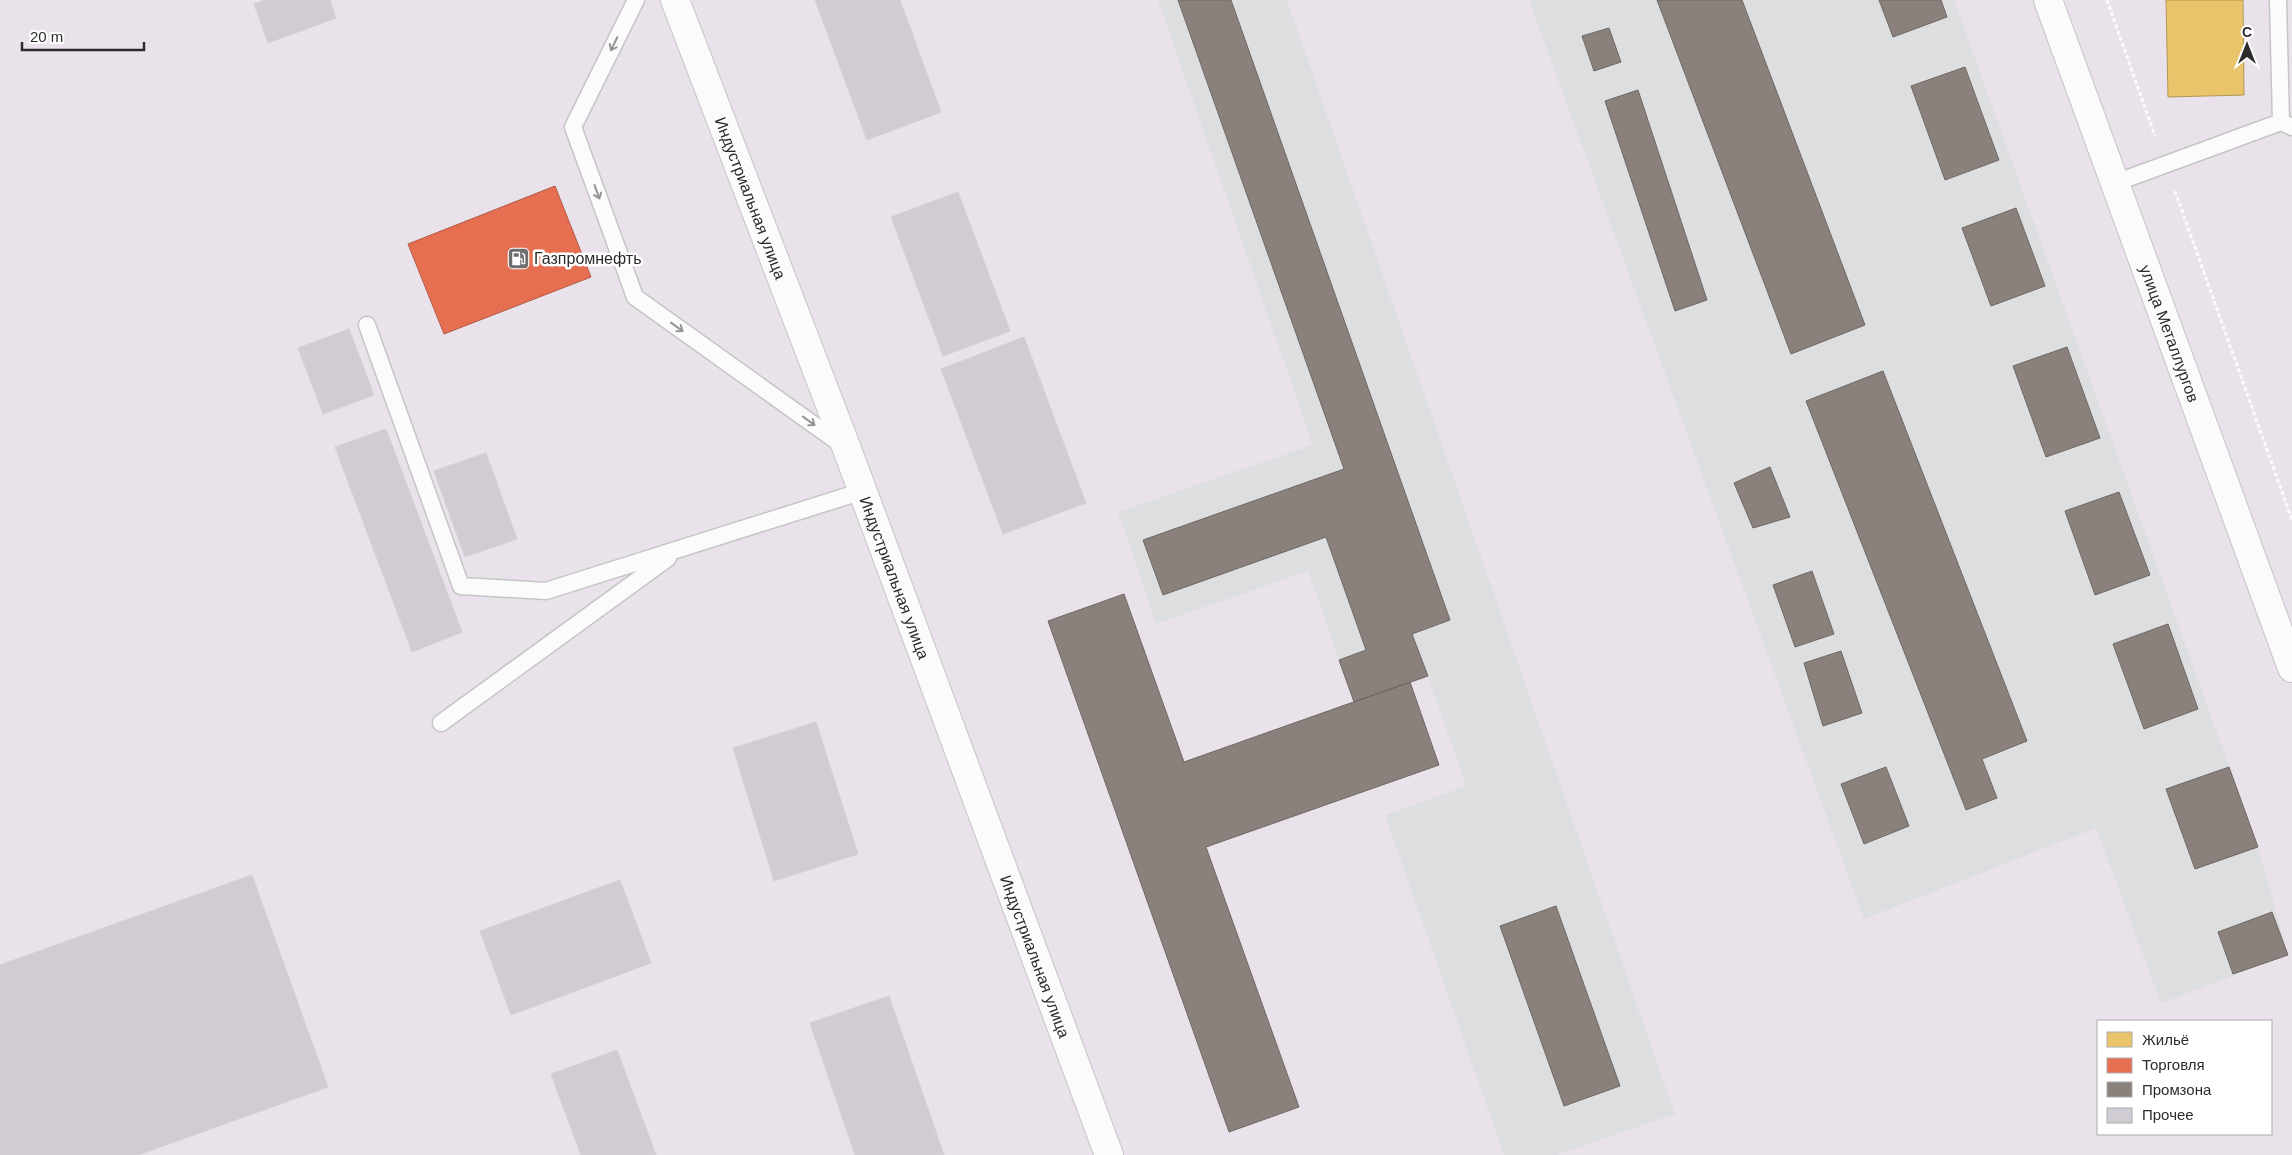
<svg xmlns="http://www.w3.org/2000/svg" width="2292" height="1155" viewBox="0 0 2292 1155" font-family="Helvetica,sans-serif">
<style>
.industrial{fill:#dddee0}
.homes{fill:#e9c46a;stroke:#b09657}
.shops{fill:#e76f51;stroke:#af5b46}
.industry{fill:#8a817c;stroke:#6e6864}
.building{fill:#d1ccd3;stroke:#d4ced6}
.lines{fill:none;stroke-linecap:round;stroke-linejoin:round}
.lane-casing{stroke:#c5c5c6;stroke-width:19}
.secondary-casing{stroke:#c5c5c6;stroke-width:30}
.path{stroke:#fcfbfc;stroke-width:3;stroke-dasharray:4 2.5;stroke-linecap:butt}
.lane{stroke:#fcfbfc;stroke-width:16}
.secondary{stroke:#fcfbfc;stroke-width:28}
.oneway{stroke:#949494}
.labels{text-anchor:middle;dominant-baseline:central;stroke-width:5;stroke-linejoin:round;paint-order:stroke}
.street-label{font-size:16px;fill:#2c2c2c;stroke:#fff}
.poi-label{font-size:16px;fill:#2c2c2c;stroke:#fff;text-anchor:start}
</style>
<rect width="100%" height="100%" fill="#e9e2eb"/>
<path class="industrial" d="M 1158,0 L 1287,0 L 1675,1114 L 1557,1155 L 1504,1155 L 1385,815 L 1466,786 L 1428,676 L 1354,702 L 1308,571 L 1156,624 L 1118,512 L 1313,445 Z
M 1529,0 L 1954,0 L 2258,847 L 2288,955 L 2161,1003 L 2096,828 L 1864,919 Z"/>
<path class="homes" d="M 2166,0 L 2243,0 L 2244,95 L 2168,97 Z"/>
<path class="shops" d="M 555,186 L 591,277 L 444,334 L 408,244 Z"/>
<path class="industry" d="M 1178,0 L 1231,0 L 1450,620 L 1412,634 L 1428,676 L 1354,702 L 1339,660 L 1366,650 L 1326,537 L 1163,595 L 1143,540 L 1344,469 Z
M 1657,0 L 1742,0 L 1865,325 L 1791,354 Z
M 1879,0 L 1941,0 L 1947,17 L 1893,37 Z
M 1609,28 L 1621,62 L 1594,71 L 1582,36 Z
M 1965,67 L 1999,160 L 1945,180 L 1911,86 Z
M 1638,90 L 1707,300 L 1675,311 L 1605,101 Z
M 2016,208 L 2045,286 L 1991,306 L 1962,228 Z
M 2067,347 L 2100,438 L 2046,457 L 2013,366 Z
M 1883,371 L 2027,741 L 1982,759 L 1997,798 L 1966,810 L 1806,401 Z
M 1770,467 L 1790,517 L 1753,528 L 1734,483 Z
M 2119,492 L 2150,575 L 2095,595 L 2065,511 Z
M 1812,571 L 1834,634 L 1795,647 L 1773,585 Z
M 1124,594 L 1184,762 L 1410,682 L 1439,765 L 1206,847 L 1299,1107 L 1229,1132 L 1048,621 Z
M 2168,624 L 2198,709 L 2144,729 L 2113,644 Z
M 1841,651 L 1862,713 L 1823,726 L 1804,663 Z
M 1886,767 L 1909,826 L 1864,844 L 1841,784 Z
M 2229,767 L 2258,847 L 2195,869 L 2166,789 Z
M 1556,906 L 1620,1086 L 1564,1106 L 1500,926 Z
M 2272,912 L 2288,955 L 2233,974 L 2218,932 Z"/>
<path class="building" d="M 265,0 L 330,0 L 336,18 L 268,43 L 254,4 Z
M 815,0 L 900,0 L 941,112 L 867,140 Z
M 958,192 L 1010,331 L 943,356 L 891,217 Z
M 349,329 L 374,395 L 323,414 L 298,348 Z
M 1024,337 L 1086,503 L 1003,534 L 941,369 Z
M 386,429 L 462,632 L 412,652 L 335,447 Z
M 486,453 L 517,539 L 465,557 L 434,471 Z
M 816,722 L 858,854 L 774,881 L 733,748 Z
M 252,875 L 328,1087 L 138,1155 L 0,1155 L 0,965 Z
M 620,880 L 651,963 L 511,1015 L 480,931 Z
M 889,996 L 944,1155 L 855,1155 L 810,1023 Z
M 617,1050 L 656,1155 L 581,1155 L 551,1074 Z"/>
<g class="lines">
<defs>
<path id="lane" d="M 636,0 L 573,127 L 635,297 L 845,447
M 2278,0 L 2281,122 L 2292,127
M 2115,183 L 2281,122
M 367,325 L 461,586 L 546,591 L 863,491
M 441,723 L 668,558"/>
<g id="secondary">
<path id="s1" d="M 675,0 L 847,449 L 1109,1155"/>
<path id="s2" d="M 2048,0 L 2292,668"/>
</g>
</defs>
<use href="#lane" class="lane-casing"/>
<use href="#secondary" class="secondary-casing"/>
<path class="path" d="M 2107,0 L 2155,136
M 2175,191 L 2292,520"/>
<use href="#lane" class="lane"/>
<use href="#secondary" class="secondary"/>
</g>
<defs><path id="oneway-shaft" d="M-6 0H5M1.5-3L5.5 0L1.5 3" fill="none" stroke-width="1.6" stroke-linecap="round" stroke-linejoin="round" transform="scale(1.25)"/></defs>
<g class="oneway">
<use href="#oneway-shaft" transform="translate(614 44) rotate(116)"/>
<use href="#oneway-shaft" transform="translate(597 192) rotate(70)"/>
<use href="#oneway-shaft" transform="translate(677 327) rotate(36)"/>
<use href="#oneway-shaft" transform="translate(809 421) rotate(36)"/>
</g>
<defs>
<symbol id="fuel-square" viewBox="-11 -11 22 22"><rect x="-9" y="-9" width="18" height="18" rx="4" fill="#6e6c6f" stroke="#fff"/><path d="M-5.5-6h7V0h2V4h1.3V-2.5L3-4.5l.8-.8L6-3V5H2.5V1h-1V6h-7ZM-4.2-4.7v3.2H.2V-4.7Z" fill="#fff"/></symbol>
</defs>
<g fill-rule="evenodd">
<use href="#fuel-square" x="506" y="246" width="25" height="25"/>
</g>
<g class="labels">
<g class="street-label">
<text stroke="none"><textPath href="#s1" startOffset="212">Индустриальная улица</textPath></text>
<text stroke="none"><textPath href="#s2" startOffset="355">улица Металлургов</textPath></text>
<text stroke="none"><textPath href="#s1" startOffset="618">Индустриальная улица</textPath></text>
<text stroke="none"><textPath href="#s1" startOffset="1022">Индустриальная улица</textPath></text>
</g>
<g class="poi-label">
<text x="534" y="258">Газпромнефть</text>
</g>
</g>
<rect x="2097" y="1020" width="175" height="115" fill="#ffffff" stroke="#ababab"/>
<rect x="2107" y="1032" width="25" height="15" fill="#e9c46a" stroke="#ababab"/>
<text x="2142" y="1045" font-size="15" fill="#2c2c2c">Жильё</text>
<rect x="2107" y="1058" width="25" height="15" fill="#e76f51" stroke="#ababab"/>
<text x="2142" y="1070" font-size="15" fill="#2c2c2c">Торговля</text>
<rect x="2107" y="1082" width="25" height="15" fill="#8a817c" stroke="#ababab"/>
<text x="2142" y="1095" font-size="15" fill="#2c2c2c">Промзона</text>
<rect x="2107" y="1108" width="25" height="15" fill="#d1ccd3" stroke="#ababab"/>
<text x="2142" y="1120" font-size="15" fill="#2c2c2c">Прочее</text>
<g transform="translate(2247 45)" stroke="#ffffff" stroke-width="4" paint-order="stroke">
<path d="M0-4L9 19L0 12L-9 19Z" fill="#2c2c2c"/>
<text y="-8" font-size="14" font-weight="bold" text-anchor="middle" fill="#2c2c2c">С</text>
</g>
<path d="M22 42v8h122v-8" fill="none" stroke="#2c2c2c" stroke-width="2.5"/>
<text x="30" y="42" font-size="15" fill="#2c2c2c" stroke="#ffffff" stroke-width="4" paint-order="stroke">20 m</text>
</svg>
